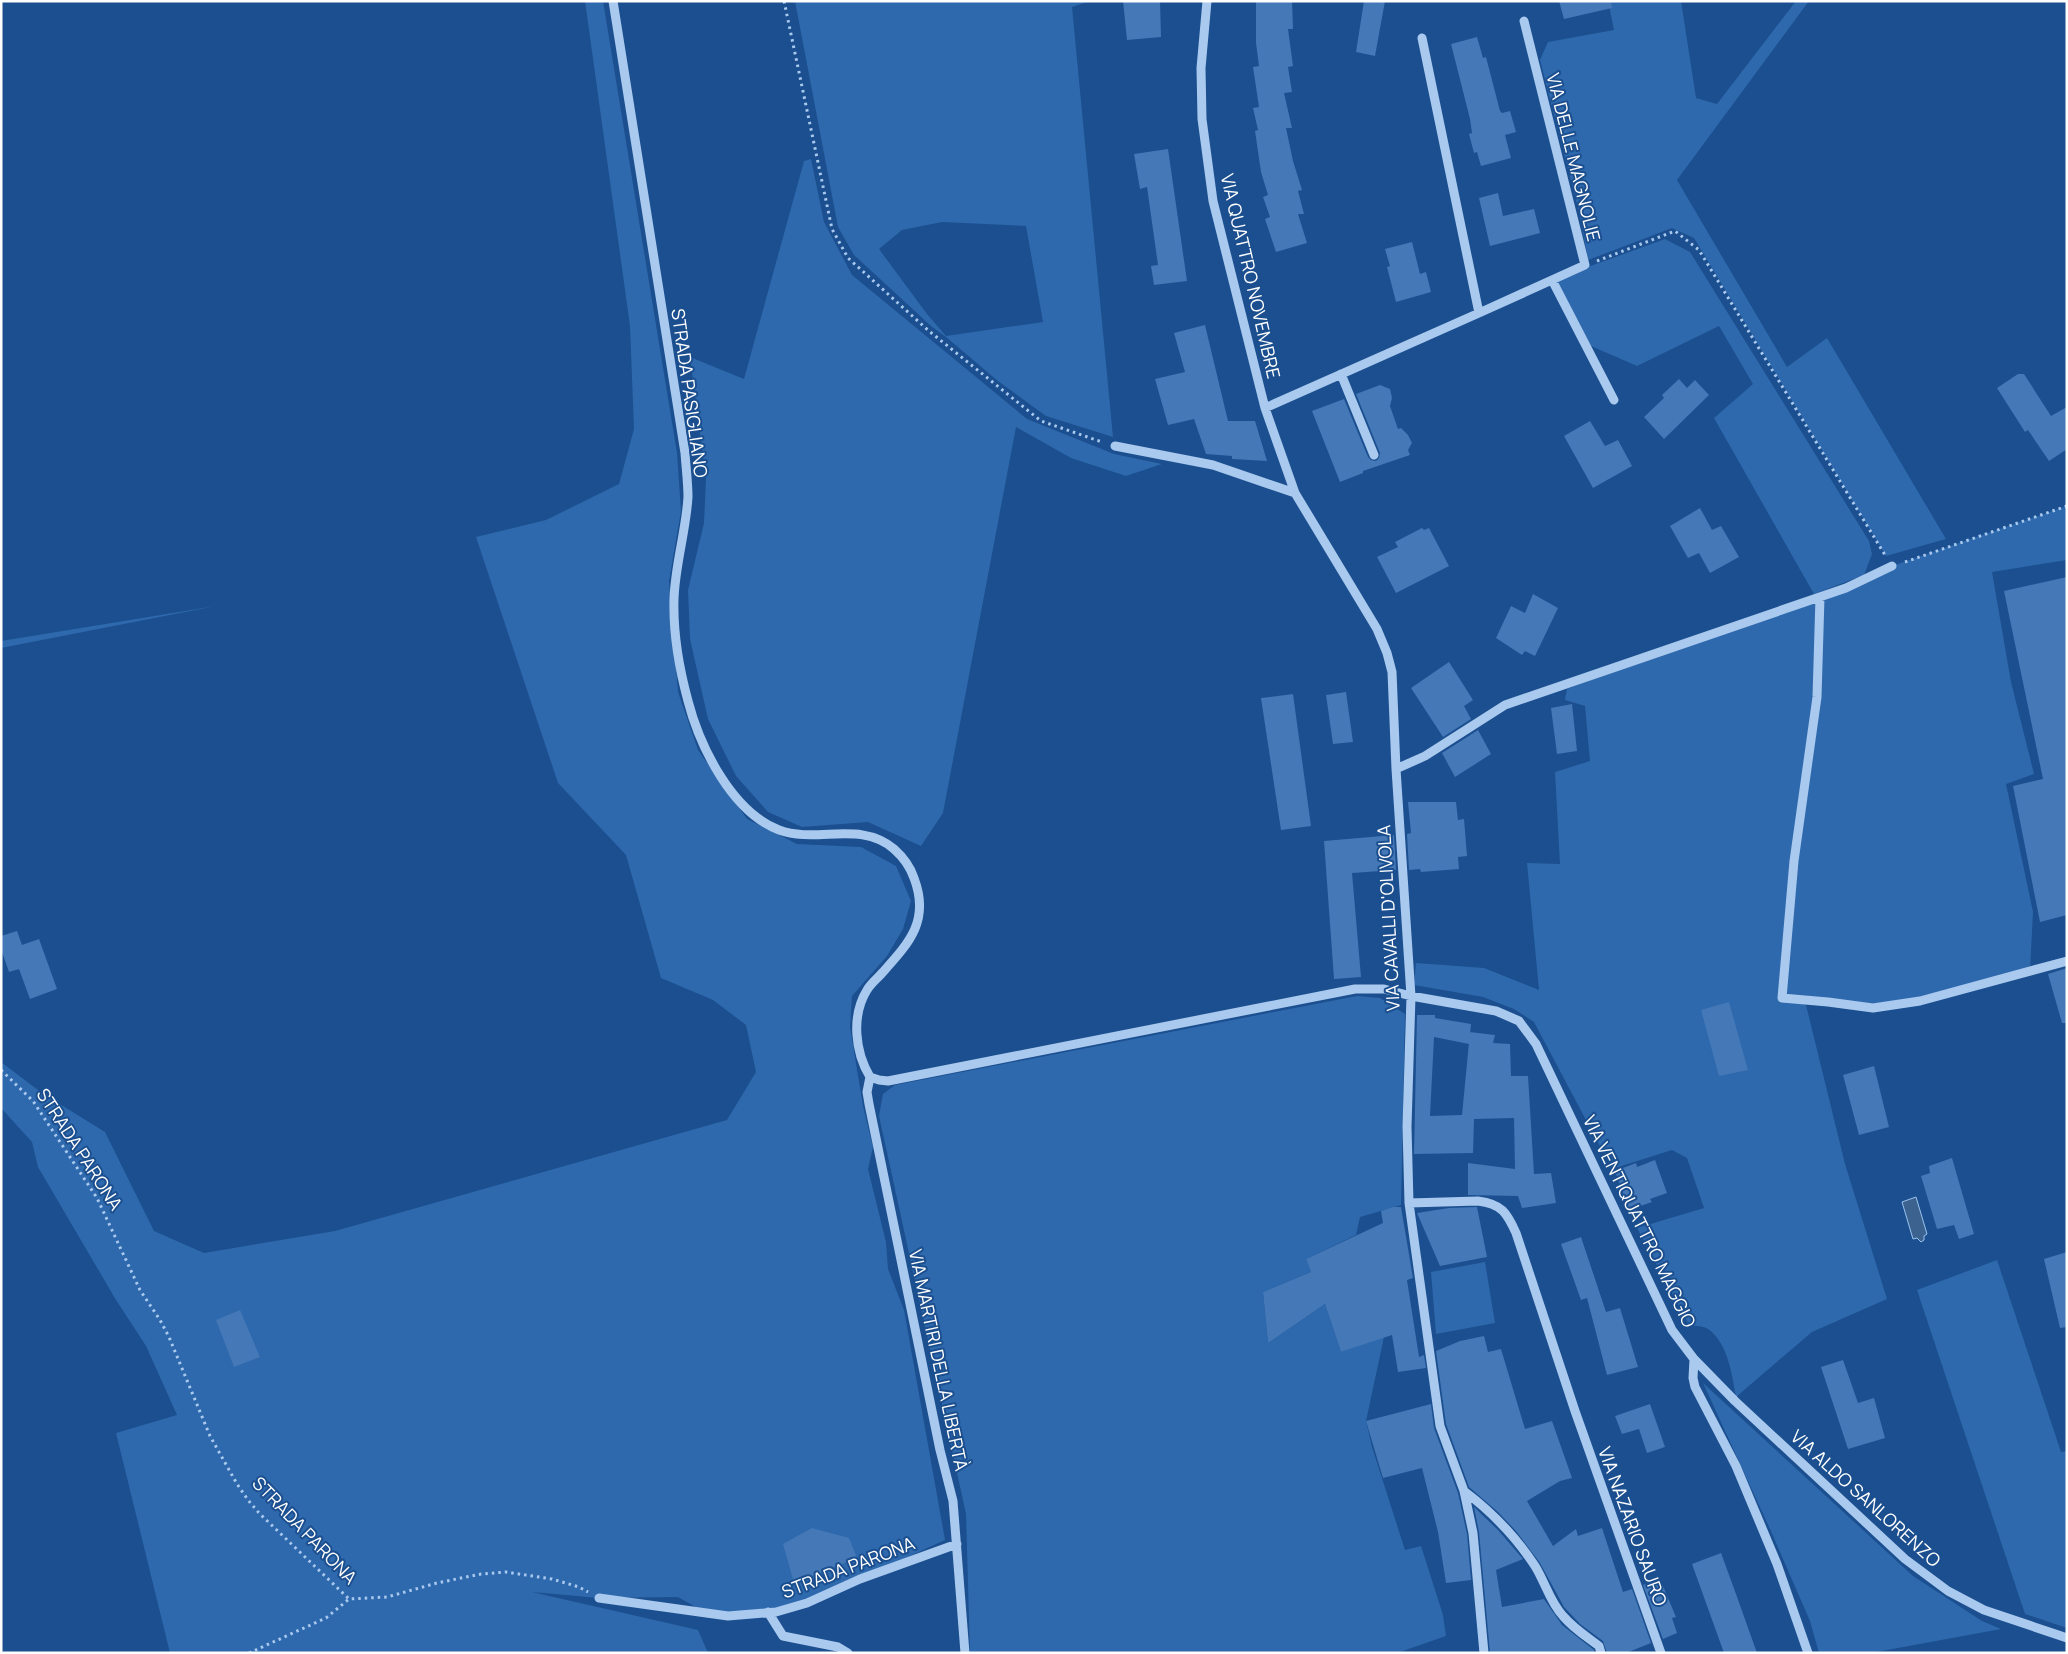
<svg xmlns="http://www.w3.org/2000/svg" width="2068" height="1654" viewBox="0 0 2068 1654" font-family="Manrope,sans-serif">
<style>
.green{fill:#2e69ad;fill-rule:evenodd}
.water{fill:#3c6290;stroke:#9cc4f0}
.building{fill:#4478b7}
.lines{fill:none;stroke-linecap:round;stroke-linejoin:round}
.path{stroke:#a9c9ee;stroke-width:3;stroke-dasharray:2.5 4;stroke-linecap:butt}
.minor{stroke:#a9c9ee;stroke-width:9}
.labels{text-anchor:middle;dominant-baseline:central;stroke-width:4;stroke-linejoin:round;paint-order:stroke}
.street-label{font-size:18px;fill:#fff;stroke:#1b4f8f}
</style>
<rect width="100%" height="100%" fill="#1b4f8f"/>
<path class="green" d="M 585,1 L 603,1 L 677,453 L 681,511 L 669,581 L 678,692 L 698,750 L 747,819 L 797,844 L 861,847 L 896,866 L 911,901 L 903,929 L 887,956 L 852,996 L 850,1027 L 863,1106 L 873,1147 L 868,1169 L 886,1242 L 888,1269 L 904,1310 L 945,1540 L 807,1603 L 728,1616 L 701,1610 L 678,1597 L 599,1598 L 532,1592 L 698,1630 L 708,1653 L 170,1653 L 116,1433 L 177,1415 L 146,1346 L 116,1300 L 38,1167 L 32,1142 L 1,1108 L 1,1062 L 42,1093 L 105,1132 L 154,1231 L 204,1253 L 335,1231 L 727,1120 L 756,1072 L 746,1025 L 713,1000 L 661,978 L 626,855 L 558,783 L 476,537 L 546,520 L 619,484 L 634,429 L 630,326 Z
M 795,1 L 1090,1 L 1072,7 L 1113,437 L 1046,416 L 998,381 L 946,337 L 931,326 L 854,255 L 838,227 ZM 942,222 L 1026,226 L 1043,322 L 946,336 L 927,314 L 879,249 L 902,230 Z
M 1608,1 L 1681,1 L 1696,98 L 1717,104 L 1796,1 L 1809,1 L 1677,180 L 1787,367 L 1827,338 L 1946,539 L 1886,556 L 1694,238 L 1672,228 L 1588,260 L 1580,216 L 1540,60 L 1548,42 L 1614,30 Z
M 811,159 L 824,222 L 852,275 L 1027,419 L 1114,454 L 1162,464 L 1126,476 L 1071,458 L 1016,427 L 943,813 L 921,846 L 868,822 L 802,827 L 768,812 L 736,776 L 708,719 L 690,639 L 688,590 L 704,523 L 706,479 L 690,357 L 744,379 L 804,161 Z
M 1665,239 L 1690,252 L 1869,541 L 1872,554 L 1864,575 L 1814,594 L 1714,418 L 1753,384 L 1719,326 L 1637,366 L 1591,346 L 1552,280 Z
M 2067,506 L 2067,560 L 1992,572 L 2011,682 L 2034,774 L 2006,784 L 2033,912 L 2030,971 L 1873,1008 L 1790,1000 L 1806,1005 L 1845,1164 L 1887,1299 L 1812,1332 L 1736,1397 C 1732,1375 1728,1343 1708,1329 C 1704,1326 1695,1326 1689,1325 L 1637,1228 L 1704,1208 L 1687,1158 L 1672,1150 L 1612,1169 L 1534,1022 L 1514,1009 L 1483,997 L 1414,985 L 1416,963 L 1484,968 L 1539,990 L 1527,863 L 1560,864 L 1555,772 L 1590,761 L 1585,706 L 1565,700 L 1567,689 L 1892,566 Z
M 216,606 L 1,648 L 1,641 Z
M 1357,996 L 1380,998 L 1405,1014 L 1401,1205 L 1360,1217 L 1356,1235 L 1306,1259 L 1311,1272 L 1263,1292 L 1268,1343 L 1325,1304 L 1341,1352 L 1384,1337 L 1366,1421 L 1372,1447 L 1405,1550 L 1421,1546 L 1443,1615 L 1446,1636 L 1397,1653 L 970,1653 L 966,1514 L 879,1116 L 883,1094 L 895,1085 Z
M 1997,1260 L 2061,1452 L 2067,1451 L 2067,1628 L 2025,1614 L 1917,1290 Z
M 1485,1262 L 1495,1323 L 1436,1334 L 1431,1272 Z
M 1703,1383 L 1913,1576 L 1982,1621 L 2001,1629 L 1871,1653 L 1819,1653 L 1810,1621 L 1770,1529 Z"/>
<path class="water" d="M 1916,1197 L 1927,1234 L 1924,1236 L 1924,1240 L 1921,1242 L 1917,1238 L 1913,1239 L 1902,1202 Z"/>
<path class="building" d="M 1123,1 L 1160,1 L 1161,37 L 1127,40 Z
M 1256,1 L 1292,1 L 1293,29 L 1288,29 L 1293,66 L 1288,67 L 1292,92 L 1284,93 L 1292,128 L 1286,128 L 1293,161 L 1302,190 L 1298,191 L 1304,214 L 1298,214 L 1307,243 L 1276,252 L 1265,219 L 1270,217 L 1263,197 L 1268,195 L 1261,172 L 1255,131 L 1258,130 L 1253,108 L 1259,107 L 1253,67 L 1259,66 L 1256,43 Z
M 1364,1 L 1385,1 L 1375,56 L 1356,52 Z
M 1559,1 L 1611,1 L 1612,8 L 1564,19 Z
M 1477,37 L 1483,58 L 1486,57 L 1500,111 L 1502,113 L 1510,111 L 1516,132 L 1505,135 L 1511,158 L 1481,166 L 1477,152 L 1474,153 L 1469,134 L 1472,133 L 1470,119 L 1451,44 Z
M 1168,149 L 1187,281 L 1154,285 L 1151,266 L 1158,265 L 1147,187 L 1140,189 L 1134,154 Z
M 1498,193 L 1503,216 L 1534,209 L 1540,233 L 1490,246 L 1479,198 Z
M 1412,242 L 1420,274 L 1426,272 L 1431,292 L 1396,302 L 1387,267 L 1390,266 L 1385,249 Z
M 1205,325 L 1228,421 L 1255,421 L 1267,461 L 1232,459 L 1232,456 L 1206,454 L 1194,419 L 1168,425 L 1155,379 L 1185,372 L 1174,333 Z
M 2018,374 L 2024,374 L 2051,416 L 2067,407 L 2067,449 L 2049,461 L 2028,430 L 2025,432 L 1997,388 Z
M 1679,379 L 1687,388 L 1695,380 L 1709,395 L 1664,439 L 1644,417 L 1664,398 L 1662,395 Z
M 1380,385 L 1390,389 L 1392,398 L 1390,406 L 1398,429 L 1401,428 L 1408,435 L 1412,443 L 1408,450 L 1410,455 L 1363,471 L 1363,473 L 1340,482 L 1312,411 L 1344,399 L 1368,457 L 1371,460 L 1376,461 L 1379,458 L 1380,453 L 1356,394 Z
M 1590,421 L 1605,446 L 1618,440 L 1632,466 L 1593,488 L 1564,436 Z
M 1700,508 L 1712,530 L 1721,526 L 1739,557 L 1710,573 L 1699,553 L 1688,558 L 1670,526 Z
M 1422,528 L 1424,530 L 1429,528 L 1449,566 L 1396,593 L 1377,557 L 1398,547 L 1395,542 Z
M 2067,577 L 2067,915 L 2040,922 L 2013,786 L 2043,779 L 2004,591 Z
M 1533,594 L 1558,608 L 1535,656 L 1525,651 L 1522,655 L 1496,638 L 1511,606 L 1525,613 Z
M 1449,662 L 1473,700 L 1464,706 L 1471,719 L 1443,737 L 1411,688 Z
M 1346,692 L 1353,742 L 1333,744 L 1326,695 Z
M 1293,694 L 1311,826 L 1281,830 L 1261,698 Z
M 1572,704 L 1577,751 L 1557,754 L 1551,708 Z
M 1478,730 L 1491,754 L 1455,777 L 1442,753 Z
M 1408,802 L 1456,802 L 1458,820 L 1464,819 L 1467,856 L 1458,857 L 1459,869 L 1421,872 L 1420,869 L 1409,870 L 1407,834 L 1411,833 Z
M 1394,835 L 1396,870 L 1352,873 L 1361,977 L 1334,979 L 1324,841 Z
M 17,931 L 22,945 L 39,939 L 57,989 L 30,999 L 19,969 L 9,972 L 1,949 L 1,936 Z
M 2067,968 L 2067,1023 L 2062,1023 L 2048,974 Z
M 1729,1002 L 1748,1070 L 1719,1076 L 1701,1010 Z
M 1417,1015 L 1435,1015 L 1435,1018 L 1471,1024 L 1469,1044 L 1434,1037 L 1430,1116 L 1462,1115 L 1470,1032 L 1495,1035 L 1493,1043 L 1510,1044 L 1511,1076 L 1528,1076 L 1534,1174 L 1551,1173 L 1556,1203 L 1522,1208 L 1518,1196 L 1468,1195 L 1468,1163 L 1515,1169 L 1514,1118 L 1474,1119 L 1473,1153 L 1414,1154 Z
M 1874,1066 L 1889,1127 L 1859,1135 L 1843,1075 Z
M 1952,1158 L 1974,1234 L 1959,1239 L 1954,1225 L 1937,1229 L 1921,1176 L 1930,1173 L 1929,1166 Z
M 1655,1160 L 1667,1193 L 1650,1199 L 1652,1202 L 1629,1210 L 1615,1171 L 1636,1163 L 1637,1167 Z
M 1393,1207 L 1401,1207 L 1413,1278 L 1407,1280 L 1419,1357 L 1424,1355 L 1426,1368 L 1398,1372 L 1392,1335 L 1341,1352 L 1325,1304 L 1268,1343 L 1263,1292 L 1311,1272 L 1306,1259 L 1383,1223 L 1381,1211 Z
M 1477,1207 L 1487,1257 L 1440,1266 L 1417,1213 L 1449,1208 Z
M 1581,1237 L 1606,1312 L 1620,1308 L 1638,1367 L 1607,1375 L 1587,1298 L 1581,1300 L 1561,1244 Z
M 2067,1252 L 2067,1327 L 2060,1328 L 2044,1259 Z
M 240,1310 L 260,1357 L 234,1367 L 216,1320 Z
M 1484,1336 L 1488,1352 L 1501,1349 L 1525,1429 L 1552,1421 L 1572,1478 L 1560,1481 L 1527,1501 L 1553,1546 L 1576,1529 L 1578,1536 L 1602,1528 L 1623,1592 L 1632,1589 L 1651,1643 L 1626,1653 L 1607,1653 L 1603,1641 L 1580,1624 L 1564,1607 L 1540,1563 L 1516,1531 L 1498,1512 L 1469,1487 L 1446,1424 L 1436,1351 L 1460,1341 Z
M 1843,1360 L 1858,1403 L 1874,1398 L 1885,1438 L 1848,1449 L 1821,1367 Z
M 1431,1404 L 1434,1428 L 1458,1493 L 1467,1534 L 1471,1580 L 1446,1583 L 1438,1532 L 1422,1468 L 1383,1478 L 1366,1421 Z
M 1650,1404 L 1665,1447 L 1647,1453 L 1639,1429 L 1622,1434 L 1615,1416 Z
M 1474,1507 L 1498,1530 L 1523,1559 L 1496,1570 L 1502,1607 L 1544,1599 L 1562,1625 L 1594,1650 L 1594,1653 L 1490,1653 L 1479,1532 Z
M 812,1528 L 849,1538 L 857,1558 L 794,1583 L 783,1544 Z
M 1721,1553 L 1736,1594 L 1757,1653 L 1724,1653 L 1692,1564 Z
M 1660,1579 L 1676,1617 L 1672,1618 L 1677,1633 L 1663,1639 L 1643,1585 Z"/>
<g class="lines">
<path class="path" d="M 784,1 L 832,229 L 848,258 L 929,331 L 1041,421 L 1102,442
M 1597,261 L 1675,231 L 1699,250 L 1885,555
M 1905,562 L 2067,506
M 1,1070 L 33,1101 L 97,1198 L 140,1290 L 160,1320 L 169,1337 L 210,1436 L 237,1484 L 248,1500 L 259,1513 L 349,1599 L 387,1597 L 437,1583 L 481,1574 L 506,1572 L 552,1579 L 579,1587 L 588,1592
M 249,1653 L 326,1618 L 349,1599"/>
<path class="minor" d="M 613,1 L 685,453 C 686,468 688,483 688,497 C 686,531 675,565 674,599 C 673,634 679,668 688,701 C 700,747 732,812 779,830 C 817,844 860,820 894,849 C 903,857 910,866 914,878 C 930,920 910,942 883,972 C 878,978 871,983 867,990 C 851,1016 855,1052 870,1077
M 1207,1 L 1201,68 L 1202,119 L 1213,201 L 1265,408 L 1295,493 L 1377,629 L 1387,653 L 1392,672 L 1396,769 L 1411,996 L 1407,1127 L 1409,1203 L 1440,1426 L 1464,1491 L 1473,1533 L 1484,1653
M 1552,280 L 1614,400
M 1479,313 L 1585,265 L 1524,21
M 1341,374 L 1374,455
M 1265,408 L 1479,313 L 1422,38
M 1115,446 L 1213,465 L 1295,493
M 1820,597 L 1817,697 L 1794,861 L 1782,998 L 1828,1002 L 1873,1008 L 1920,1001 L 2067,961
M 1396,769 L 1425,756 L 1505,705 L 1846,588 L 1892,566
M 870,1077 L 879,1080 L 888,1081 L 1355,989 L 1384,989 L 1411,996 L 1496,1011 L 1519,1021 L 1536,1044 L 1672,1330 L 1694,1359 L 1693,1378 L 1695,1387 L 1736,1466 L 1777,1564 L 1808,1653
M 870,1077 L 867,1092 L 869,1104 L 940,1450 L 953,1501 L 965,1653
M 1409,1203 L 1478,1201 C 1502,1204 1507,1213 1516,1233 L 1575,1411 L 1661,1653
M 1694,1359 L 1735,1401 L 1905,1559 L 1948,1591 L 1984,1610 L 2067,1638
M 1464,1491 C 1492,1512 1516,1537 1535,1566 C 1545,1582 1550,1602 1563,1616 C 1573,1628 1587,1637 1599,1646 L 1601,1653
M 599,1598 L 728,1616 L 776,1612 L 807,1603 L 860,1579 L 957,1544
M 768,1612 L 783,1636 L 838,1647 L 848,1653"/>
</g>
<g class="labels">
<g class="street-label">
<text transform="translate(1574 157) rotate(76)">VIA DELLE MAGNOLIE</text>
<text transform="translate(1251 276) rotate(77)">VIA QUATTRO NOVEMBRE</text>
<text transform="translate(690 393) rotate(82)">STRADA PASIGLIANO</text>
<text transform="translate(1388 918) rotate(-93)">VIA CAVALLI D'OLIVOLA</text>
<text transform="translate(80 1149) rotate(57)">STRADA PARONA</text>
<text transform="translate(1640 1221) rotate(64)">VIA VENTIQUATTRO MAGGIO</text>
<text transform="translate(939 1360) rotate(78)">VIA MARTIRI DELLA LIBERTÀ</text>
<text transform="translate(1866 1498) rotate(42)">VIA ALDO SANLORENZO</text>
<text transform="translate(1633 1526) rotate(70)">VIA NAZARIO SAURO</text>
<text transform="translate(305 1530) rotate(46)">STRADA PARONA</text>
<text transform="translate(848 1567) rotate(-21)">STRADA PARONA</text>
</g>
</g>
<rect width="2068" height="1654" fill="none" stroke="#ffffff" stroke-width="5"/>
</svg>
